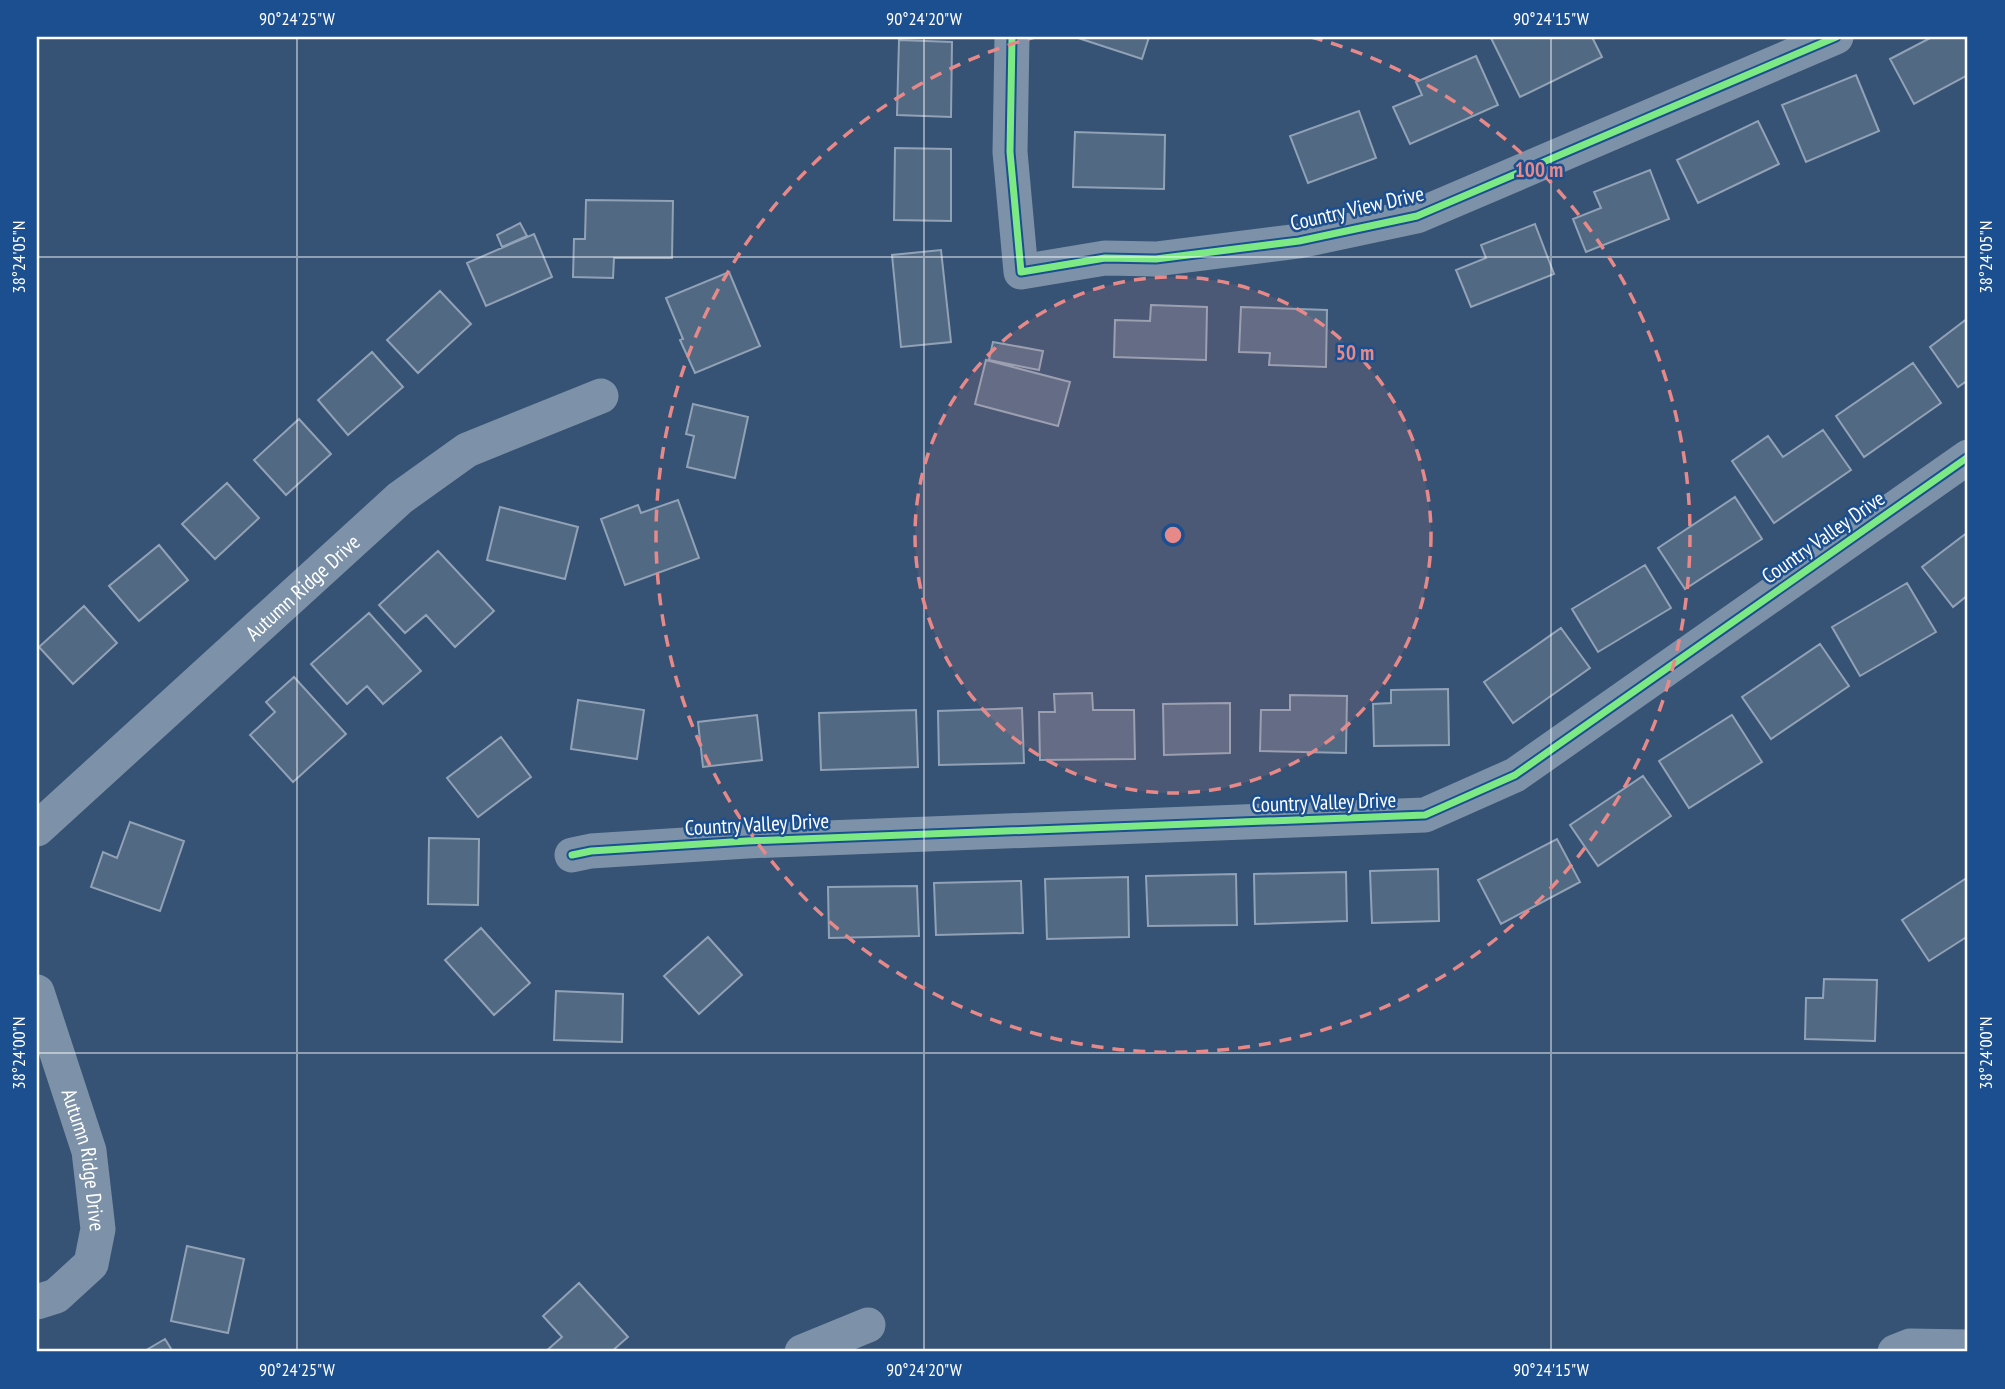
<svg xmlns="http://www.w3.org/2000/svg" width="2005" height="1389" viewBox="0 0 2005 1389" font-family="'PT Sans Narrow',sans-serif">
<style>
.building{fill:#526984;stroke:#92a2b6;stroke-width:2}
.lines{fill:none;stroke-linecap:round;stroke-linejoin:round}
.minor{stroke:#7d92a8;stroke-width:35}
.cycleway-casing{stroke:#1b4f8f;stroke-width:11}
.cycleway{stroke:#7ce984;stroke-width:7}
.ticks{fill:none;stroke:#fff;stroke-width:2;stroke-opacity:0.45}
.ring{fill:none;stroke:#e88989;stroke-width:3.5;stroke-dasharray:12 9}
.labels{text-anchor:middle;dominant-baseline:central;stroke-width:5;stroke-linejoin:round;paint-order:stroke}
.street-label{font-size:21px;fill:#fff;stroke:#1b4f8f}
.centre{fill:#e88989;stroke:#1b4f8f;stroke-width:3.5}
.ring-label{font-size:21px;text-anchor:middle;font-weight:bold;fill:#e88989;stroke:#1b4f8f;stroke-width:5;stroke-linejoin:round;paint-order:stroke}
.neatline{fill:none;stroke:#fff;stroke-width:2.5}
.ticks-label{font-size:18px;text-anchor:middle;fill:#fff}
</style>
<rect width="100%" height="100%" fill="#365274"/>
<path class="building" d="M 1075,37 L 1149,37 L 1142,59 Z
M 1494,37 L 1592,37 L 1602,57 L 1520,97 L 1491,38 Z
M 1932,37 L 1968,37 L 1968,75 L 1914,104 L 1890,59 Z
M 899,40 L 952,42 L 951,117 L 897,115 Z
M 1476,56 L 1498,105 L 1410,144 L 1393,107 L 1422,95 L 1416,82 Z
M 1856,75 L 1879,131 L 1806,162 L 1782,105 Z
M 1359,111 L 1376,158 L 1308,183 L 1290,136 Z
M 1758,121 L 1779,164 L 1698,203 L 1677,160 Z
M 1075,132 L 1165,135 L 1164,189 L 1073,187 Z
M 895,148 L 951,149 L 951,221 L 894,220 Z
M 1650,170 L 1669,219 L 1586,252 L 1573,219 L 1601,208 L 1594,192 Z
M 586,200 L 673,201 L 672,258 L 614,258 L 613,278 L 573,277 L 574,239 L 585,239 Z
M 520,223 L 527,236 L 502,247 L 497,235 Z
M 1535,224 L 1554,274 L 1471,307 L 1456,270 L 1486,258 L 1481,245 Z
M 534,234 L 552,277 L 486,306 L 467,263 Z
M 941,250 L 951,342 L 901,347 L 892,255 Z
M 729,272 L 760,346 L 695,373 L 680,340 L 683,339 L 666,298 Z
M 440,291 L 471,324 L 418,373 L 387,340 Z
M 1151,305 L 1207,307 L 1206,360 L 1114,357 L 1115,320 L 1150,321 Z
M 1241,307 L 1327,310 L 1326,367 L 1269,365 L 1270,353 L 1239,352 Z
M 1968,318 L 1968,380 L 1958,387 L 1930,347 Z
M 993,342 L 1043,351 L 1039,370 L 989,360 Z
M 372,352 L 403,387 L 348,435 L 318,400 Z
M 986,360 L 1070,382 L 1058,426 L 975,404 Z
M 1913,363 L 1941,403 L 1864,457 L 1836,416 Z
M 693,404 L 748,417 L 735,478 L 687,467 L 694,436 L 686,434 Z
M 299,419 L 331,454 L 286,495 L 254,460 Z
M 1823,430 L 1851,470 L 1774,523 L 1732,461 L 1768,436 L 1783,457 Z
M 227,483 L 259,518 L 215,559 L 182,524 Z
M 1735,497 L 1762,539 L 1685,589 L 1658,548 Z
M 678,500 L 699,558 L 625,585 L 601,519 L 638,505 L 641,513 Z
M 500,507 L 578,527 L 565,579 L 487,560 Z
M 1968,532 L 1968,595 L 1953,607 L 1922,567 Z
M 159,545 L 188,580 L 139,621 L 109,586 Z
M 438,551 L 494,611 L 455,647 L 426,615 L 405,633 L 379,605 Z
M 1645,565 L 1671,608 L 1598,652 L 1572,609 Z
M 1907,583 L 1936,632 L 1860,676 L 1832,627 Z
M 84,606 L 117,643 L 73,684 L 39,647 Z
M 369,613 L 421,671 L 383,704 L 367,686 L 347,704 L 311,664 Z
M 1561,628 L 1590,668 L 1513,723 L 1484,682 Z
M 1820,644 L 1849,686 L 1771,739 L 1742,697 Z
M 294,677 L 346,734 L 293,782 L 250,735 L 275,712 L 266,702 Z
M 1448,689 L 1449,745 L 1374,746 L 1373,704 L 1391,703 L 1391,690 Z
M 1092,693 L 1093,710 L 1134,710 L 1135,759 L 1040,760 L 1039,712 L 1055,712 L 1054,694 Z
M 1290,695 L 1347,696 L 1346,753 L 1260,751 L 1261,710 L 1290,710 Z
M 578,700 L 644,710 L 637,759 L 571,749 Z
M 1230,703 L 1230,753 L 1164,755 L 1163,704 Z
M 1022,708 L 1024,763 L 939,765 L 938,711 Z
M 916,710 L 918,767 L 821,770 L 819,713 Z
M 757,715 L 762,760 L 703,767 L 698,722 Z
M 1732,715 L 1762,762 L 1689,808 L 1659,761 Z
M 501,737 L 531,777 L 478,817 L 447,778 Z
M 1643,776 L 1671,816 L 1598,866 L 1570,825 Z
M 130,822 L 184,841 L 160,911 L 91,887 L 103,852 L 117,858 Z
M 429,838 L 479,839 L 478,905 L 428,904 Z
M 1557,839 L 1580,882 L 1501,924 L 1478,880 Z
M 1438,869 L 1439,921 L 1372,923 L 1370,871 Z
M 1346,872 L 1347,921 L 1255,924 L 1254,874 Z
M 1236,874 L 1237,925 L 1148,926 L 1146,876 Z
M 1128,877 L 1129,937 L 1047,939 L 1045,879 Z
M 1968,877 L 1968,936 L 1929,961 L 1902,920 Z
M 1021,881 L 1023,933 L 936,935 L 934,883 Z
M 917,886 L 919,936 L 829,938 L 828,887 Z
M 481,928 L 530,983 L 494,1015 L 445,960 Z
M 708,937 L 742,975 L 699,1014 L 664,976 Z
M 1824,979 L 1877,980 L 1875,1041 L 1805,1039 L 1806,998 L 1823,998 Z
M 556,991 L 623,994 L 622,1042 L 554,1040 Z
M 187,1246 L 244,1259 L 228,1333 L 171,1321 Z
M 579,1283 L 628,1337 L 611,1352 L 545,1352 L 562,1337 L 543,1316 Z
M 165,1339 L 173,1352 L 143,1352 Z"/>
<g class="lines">
<g class="minor">
<path d="M 1012,37 L 1010,152 L 1021,272 L 1105,258 L 1156,259 L 1299,241 L 1417,216 L 1836,37"/>
<path id="s1" d="M 37,829 L 400,498 L 467,450 L 601,396"/>
<path d="M 572,855 L 591,851 L 747,841 L 1425,815 L 1515,775 L 1968,457"/>
<path id="s2" d="M 37,992 L 89,1151 L 98,1229 L 91,1264 L 56,1296 L 37,1302"/>
<path d="M 802,1352 L 868,1325"/>
<path d="M 1895,1352 L 1910,1346 L 1968,1347"/>
</g>
<defs>
<path id="cycleway" d="M 1012,37 L 1010,152 L 1021,272 L 1105,258 L 1156,259 L 1299,241 L 1417,216 L 1836,37
M 572,855 L 591,851 L 747,841 L 1425,815 L 1515,775 L 1968,457"/>
</defs>
<use href="#cycleway" class="cycleway-casing"/>
<use href="#cycleway" class="cycleway"/>
</g>
<path class="ticks" d="M 297,37 L 297,1352M 924,37 L 924,1352M 1551,37 L 1551,1352M 37,257 L 1968,257M 37,1053 L 1968,1053"/>
<circle cx="1173" cy="535" r="258" fill="#e88989" fill-opacity=".12"/>
<g class="ring">
<circle cx="1173" cy="535" r="258"/>
<path d="M1311 37A517 517 0 1 1 1035 37"/>
</g>
<g class="labels">
<g class="street-label">
<text transform="translate(1357 208) rotate(-13)">Country View Drive</text>
<text transform="translate(1823 537) rotate(-35)">Country Valley Drive</text>
<text stroke="none"><textPath href="#s1" startOffset="359">Autumn Ridge Drive</textPath></text>
<text transform="translate(1324 802) rotate(-2)">Country Valley Drive</text>
<text transform="translate(757 824) rotate(-3)">Country Valley Drive</text>
<text stroke="none"><textPath href="#s2" startOffset="175">Autumn Ridge Drive</textPath></text>
</g>
</g>
<circle cx="1173" cy="535" r="10" class="centre"/>
<g class="ring-label">
<text x="1539" y="177">100 m</text>
<text x="1355" y="360">50 m</text>
</g>
<rect width="2005" height="1389" fill="none" stroke="#1b4f8f" stroke-width="77"/>
<rect x="38" y="38" width="1928" height="1312" class="neatline"/>
<g class="ticks-label">
<text x="297" y="25">90°24'25"W</text>
<text x="924" y="25">90°24'20"W</text>
<text x="1551" y="25">90°24'15"W</text>
<text transform="translate(19 257) rotate(-90)" y="6">38°24'05"N</text>
<text transform="translate(1986 257) rotate(-90)" y="6">38°24'05"N</text>
<text transform="translate(19 1053) rotate(-90)" y="6">38°24'00"N</text>
<text transform="translate(1986 1053) rotate(-90)" y="6">38°24'00"N</text>
<text x="297" y="1376">90°24'25"W</text>
<text x="924" y="1376">90°24'20"W</text>
<text x="1551" y="1376">90°24'15"W</text>
</g>
</svg>
